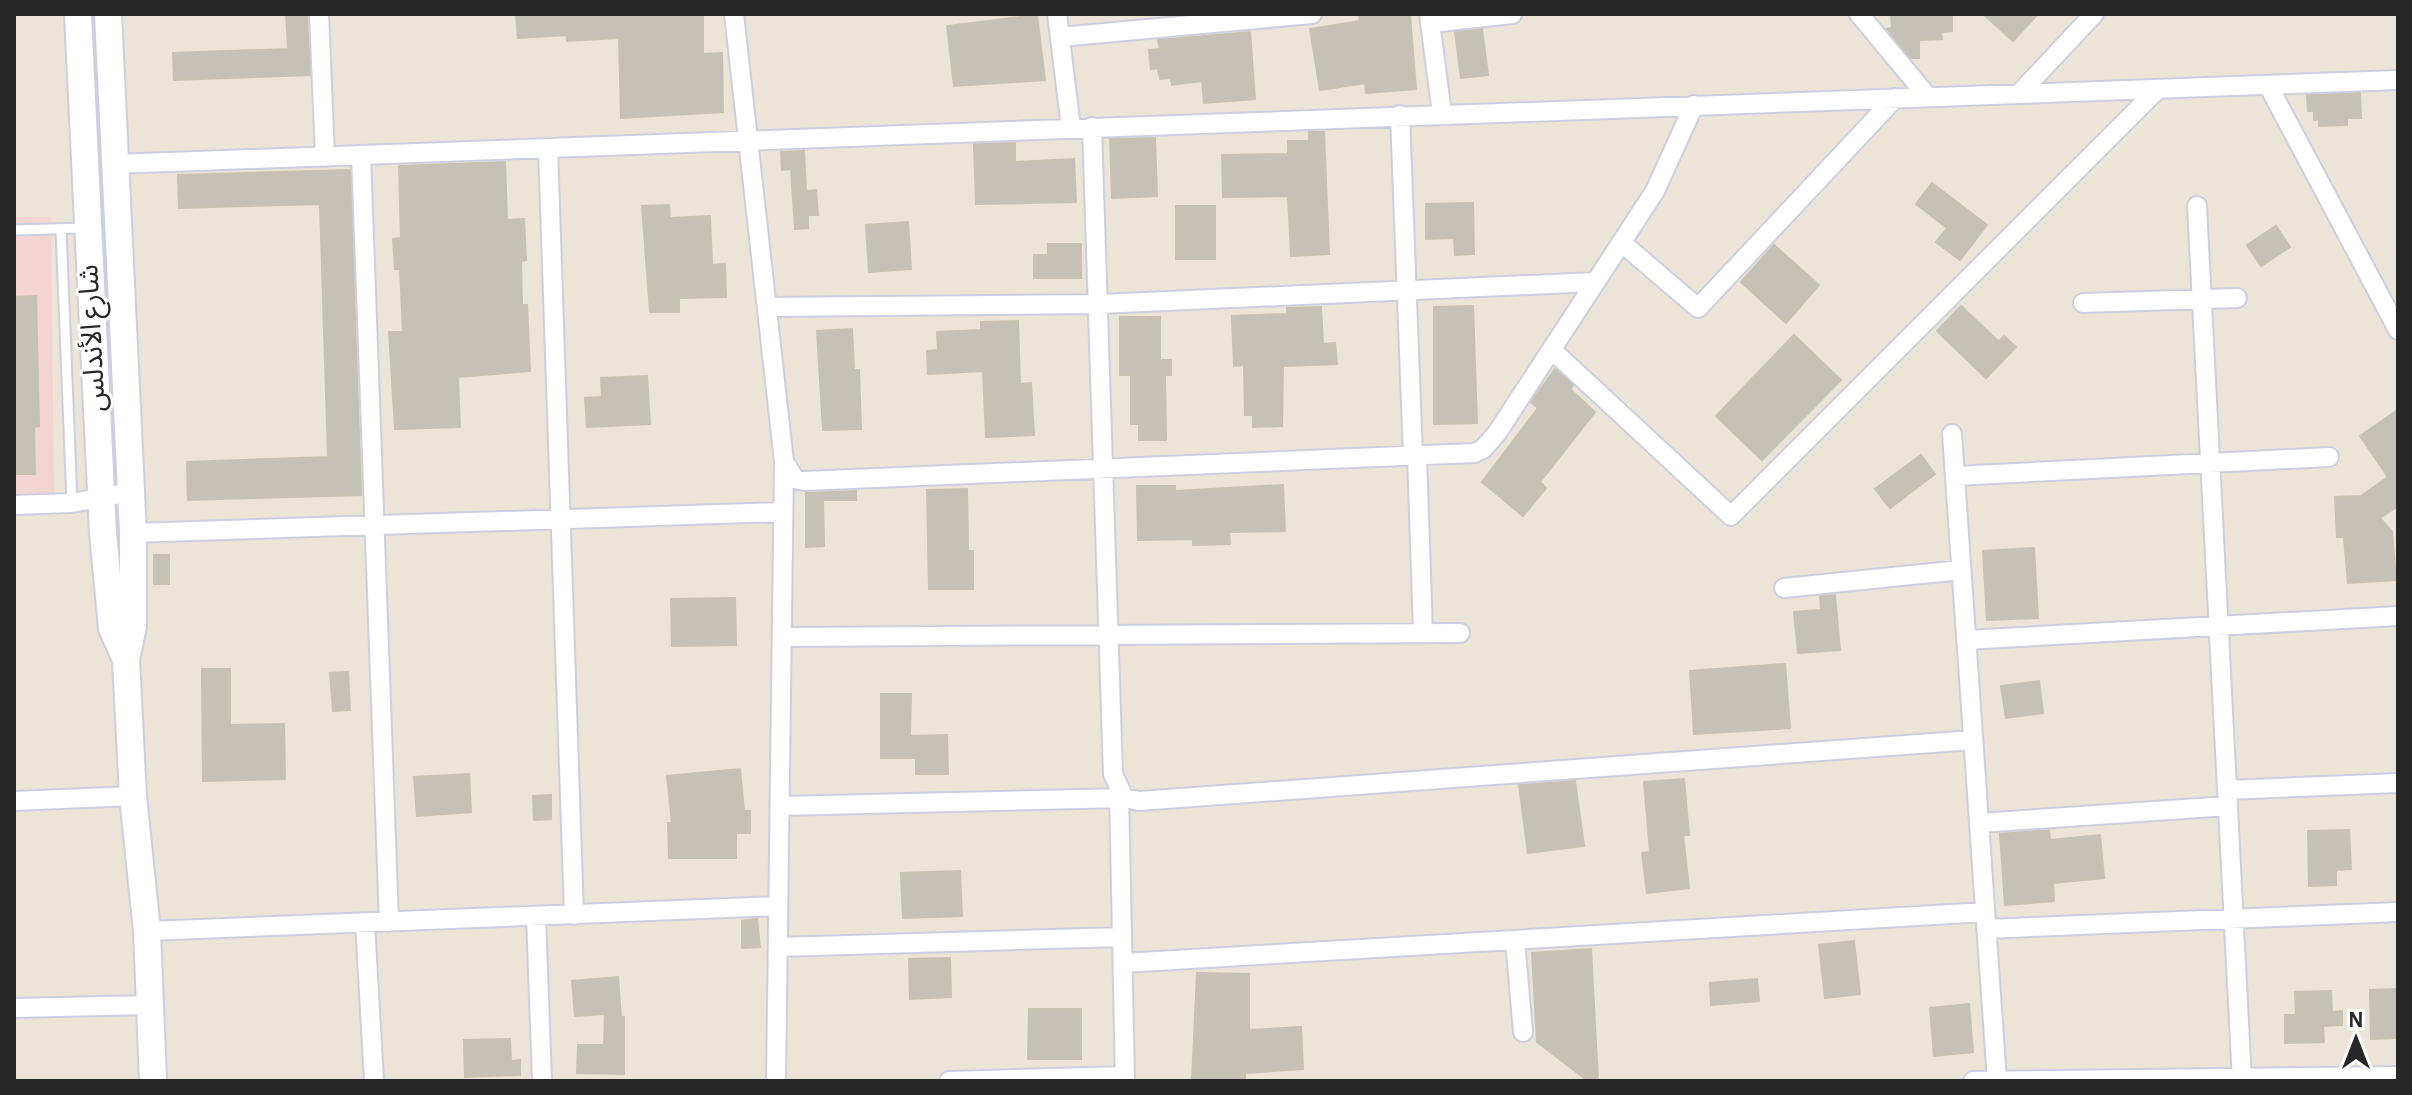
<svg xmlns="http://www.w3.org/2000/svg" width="2412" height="1095" viewBox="0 0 2412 1095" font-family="'Alegreya Sans','Noto Sans Arabic',sans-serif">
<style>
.medical{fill:#f4d4d2}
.building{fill:#c6c1b7;stroke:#c7c1b1;stroke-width:2}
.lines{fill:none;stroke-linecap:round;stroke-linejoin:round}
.lane-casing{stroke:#cccee2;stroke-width:13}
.street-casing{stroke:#cccee2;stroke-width:22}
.secondary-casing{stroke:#cccee2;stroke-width:30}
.lane{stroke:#fff;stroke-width:9}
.street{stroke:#fff;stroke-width:18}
.secondary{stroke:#fff;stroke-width:26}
.labels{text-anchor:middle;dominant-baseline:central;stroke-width:6;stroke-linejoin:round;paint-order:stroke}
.street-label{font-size:28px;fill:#272727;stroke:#fff}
</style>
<rect width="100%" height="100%" fill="#ece4d7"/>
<path class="medical" d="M 14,217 L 51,217 L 54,493 L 14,494 Z"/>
<path class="building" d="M 286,14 L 307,14 L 310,75 L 174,80 L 173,53 L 288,49 Z
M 516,14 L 703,14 L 703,54 L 722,53 L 723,112 L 621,118 L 619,38 L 567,41 L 567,35 L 518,38 Z
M 1410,14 L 1416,89 L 1366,93 L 1365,83 L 1320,90 L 1310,29 L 1360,21 L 1359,16 Z
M 1952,14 L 1952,31 L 1941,32 L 1942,39 L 1919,40 L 1919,58 L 1911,58 L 1887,29 L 1892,28 L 1891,15 Z
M 1983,14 L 2038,14 L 2013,41 Z
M 1037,15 L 1045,80 L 954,86 L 947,26 Z
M 1482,29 L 1488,75 L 1461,78 L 1455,32 Z
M 1250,32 L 1255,99 L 1204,103 L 1202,81 L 1172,85 L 1171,78 L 1160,79 L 1158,68 L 1151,69 L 1149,50 L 1160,49 L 1158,40 Z
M 2360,93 L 2361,118 L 2347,118 L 2347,125 L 2319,126 L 2319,119 L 2314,120 L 2314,111 L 2308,111 L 2307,95 Z
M 1309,132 L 1324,132 L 1329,254 L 1291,256 L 1288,196 L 1223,197 L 1222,155 L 1288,154 L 1288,141 L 1309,141 Z
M 1155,138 L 1157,196 L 1112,198 L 1110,139 Z
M 1015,143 L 1015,162 L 1074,159 L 1076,202 L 976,204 L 974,144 Z
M 804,151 L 806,191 L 816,190 L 818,215 L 808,215 L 808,228 L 795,229 L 791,169 L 782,170 L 781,152 Z
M 505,162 L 507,220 L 524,219 L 526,260 L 521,261 L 522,305 L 527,305 L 530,371 L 458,377 L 460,427 L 395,429 L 389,332 L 403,332 L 400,269 L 395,269 L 393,239 L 401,238 L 399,166 Z
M 350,170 L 361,495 L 188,500 L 187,462 L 328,457 L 320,204 L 179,208 L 178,175 Z
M 1932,183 L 1987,225 L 1960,260 L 1936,242 L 1947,228 L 1916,204 Z
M 1473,203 L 1474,254 L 1455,255 L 1454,238 L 1426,239 L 1426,204 Z
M 669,205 L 670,218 L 710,216 L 712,265 L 725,264 L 726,297 L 679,298 L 679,312 L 650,312 L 642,206 Z
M 1176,206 L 1215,206 L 1215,259 L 1176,259 Z
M 908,222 L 911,269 L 869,272 L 866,225 Z
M 2276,226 L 2290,247 L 2261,266 L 2247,245 Z
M 1048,244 L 1081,244 L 1081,278 L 1034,278 L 1034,255 L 1048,255 Z
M 1774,245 L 1819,285 L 1786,323 L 1741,282 Z
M 36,296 L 39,426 L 34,427 L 35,474 L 14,474 L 14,297 Z
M 1473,306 L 1477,423 L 1434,424 L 1434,307 Z
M 1961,306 L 1999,342 L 2004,336 L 2016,347 L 1986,378 L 1937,331 Z
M 1321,307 L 1323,344 L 1335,343 L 1337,364 L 1283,366 L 1282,426 L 1253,427 L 1253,415 L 1245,415 L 1244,365 L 1234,366 L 1232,316 L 1287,314 L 1287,308 Z
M 1120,317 L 1160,317 L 1160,360 L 1171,360 L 1171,375 L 1165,375 L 1166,440 L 1139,440 L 1139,424 L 1131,424 L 1131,375 L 1120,375 Z
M 1018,321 L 1020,384 L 1031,383 L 1034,435 L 986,437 L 983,371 L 928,374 L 927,351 L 938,350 L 937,332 L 981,330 L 981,322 Z
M 852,329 L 854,370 L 859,370 L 861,429 L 823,430 L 817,331 Z
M 1794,335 L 1841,380 L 1762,460 L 1716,416 Z
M 1555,369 L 1573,385 L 1570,389 L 1595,412 L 1540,482 L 1546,488 L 1523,516 L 1482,482 L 1538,408 L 1531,402 Z
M 647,376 L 650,424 L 587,427 L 585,398 L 602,397 L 601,378 Z
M 2398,410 L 2398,506 L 2380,518 L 2392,532 L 2396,580 L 2348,583 L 2344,537 L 2337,537 L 2335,497 L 2361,496 L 2388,477 L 2360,436 Z
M 1921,455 L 1935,474 L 1890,508 L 1875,489 Z
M 1283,485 L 1285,531 L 1229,532 L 1230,544 L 1193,545 L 1193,539 L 1138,540 L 1137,486 L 1175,486 L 1175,491 Z
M 967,489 L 968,551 L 973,551 L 973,589 L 929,589 L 927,490 Z
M 856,491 L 856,500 L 823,500 L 824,546 L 806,547 L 806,493 Z
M 2034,548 L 2038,618 L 1987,620 L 1983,551 Z
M 154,555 L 169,555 L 169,584 L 154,584 Z
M 1835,595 L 1840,650 L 1798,653 L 1794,612 L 1821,610 L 1820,596 Z
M 735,598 L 736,645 L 672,646 L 671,599 Z
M 1785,664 L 1790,728 L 1694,734 L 1690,671 Z
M 202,669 L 230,669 L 230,725 L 284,724 L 285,779 L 203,781 Z
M 348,672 L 350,710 L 333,711 L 330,673 Z
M 2039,681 L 2043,713 L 2006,718 L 2001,686 Z
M 881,694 L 911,694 L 910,736 L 947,735 L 948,774 L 916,774 L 916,758 L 881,758 Z
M 740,769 L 744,811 L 750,811 L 750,833 L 736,833 L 736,858 L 669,858 L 668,823 L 672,823 L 667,776 Z
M 469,774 L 471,812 L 417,816 L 414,777 Z
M 1684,779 L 1689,835 L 1683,835 L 1689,888 L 1647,893 L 1642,853 L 1650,852 L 1644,782 Z
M 1575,781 L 1584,846 L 1528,853 L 1519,785 Z
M 551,795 L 551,819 L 534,820 L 533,796 Z
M 2049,830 L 2050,840 L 2100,835 L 2104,878 L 2053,883 L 2054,901 L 2005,905 L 2000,834 Z
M 2349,830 L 2351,869 L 2336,870 L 2336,885 L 2309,886 L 2308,831 Z
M 960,871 L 962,916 L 903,918 L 901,873 Z
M 757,919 L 760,947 L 742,948 L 742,921 Z
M 1854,941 L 1860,994 L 1825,998 L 1819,945 Z
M 1591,949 L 1598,1081 L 1588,1081 L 1537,1042 L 1532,953 Z
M 950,958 L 951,997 L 910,999 L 909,959 Z
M 1197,973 L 1249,974 L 1249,1030 L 1301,1027 L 1303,1069 L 1245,1073 L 1245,1081 L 1192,1081 Z
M 618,977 L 621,1017 L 624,1017 L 624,1074 L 577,1073 L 578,1045 L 604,1045 L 605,1014 L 575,1016 L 572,981 Z
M 1757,979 L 1759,1001 L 1711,1005 L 1710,983 Z
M 2398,989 L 2398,1038 L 2371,1039 L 2370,990 Z
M 2331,991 L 2332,1012 L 2342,1011 L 2342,1025 L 2323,1026 L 2324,1042 L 2285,1043 L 2285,1015 L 2296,1015 L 2295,992 Z
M 1969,1004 L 1973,1052 L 1934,1056 L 1930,1008 Z
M 1029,1009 L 1081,1009 L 1081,1059 L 1028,1059 Z
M 510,1039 L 511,1061 L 520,1060 L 520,1075 L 465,1077 L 464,1040 Z"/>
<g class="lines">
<defs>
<path id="lane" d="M 61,229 L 72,503
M 14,230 L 84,228"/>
<path id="street" d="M 319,14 L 325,157
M 734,14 L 784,462 L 795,479 L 804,481 L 1474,453 L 1483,449 L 1497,433 L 1655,191 L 1694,105
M 1057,14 L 1071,128
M 1429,14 L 1442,114
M 1859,14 L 1928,97
M 1430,23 L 1512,14
M 1060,37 L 1312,14
M 2268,85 L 2398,330
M 2019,94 L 2094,14
M 1400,115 L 1413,456
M 1092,127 L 1113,774 L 1124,798 L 1139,801 L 1973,740
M 548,148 L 574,915
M 361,155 L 389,922
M 115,164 L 2398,80
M 2197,206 L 2242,1081
M 1622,243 L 1698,308 L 1895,98
M 2083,303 L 2237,298
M 767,307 L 1099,304 L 1596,282
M 1552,350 L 1731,516 L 2158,89
M 1952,434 L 1997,1081
M 1417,455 L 1423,633
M 1955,476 L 2329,457
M 14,505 L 72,503 L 131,492
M 133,533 L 783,512
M 1784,588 L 1961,570
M 782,637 L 1460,633
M 1966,640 L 2398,616
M 2227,790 L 2398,783
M 1119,792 L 1125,1081
M 14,801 L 133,796
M 780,806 L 1124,798
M 1979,823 L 2228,806
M 536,916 L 542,1081
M 365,923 L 374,1081
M 1986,929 L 2398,912
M 147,931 L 778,906
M 1515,940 L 1523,1032
M 778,947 L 1122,937
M 1123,963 L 1985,912
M 14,1008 L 150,1005
M 776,1081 L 784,462
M 949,1081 L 1125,1076
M 1973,1081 L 2398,1076"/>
<path id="secondary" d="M 78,14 L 103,533 L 112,628 L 126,660
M 108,14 L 133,533 L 133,626 L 126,660 L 133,796 L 147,931 L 153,1081"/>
</defs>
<use href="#lane" class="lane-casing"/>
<use href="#street" class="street-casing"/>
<use href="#secondary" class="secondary-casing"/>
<use href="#lane" class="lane"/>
<use href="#street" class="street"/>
<use href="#secondary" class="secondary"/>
</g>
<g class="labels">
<g class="street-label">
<text transform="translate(93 338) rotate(-93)">شارع الأندلس</text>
</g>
</g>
<rect width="2412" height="1095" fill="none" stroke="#272727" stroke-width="32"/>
<g transform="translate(2356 1039)" stroke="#ffffff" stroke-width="6" paint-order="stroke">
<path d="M0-6L14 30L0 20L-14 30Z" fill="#272727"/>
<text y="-12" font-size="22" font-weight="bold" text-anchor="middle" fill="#272727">N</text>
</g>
</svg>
